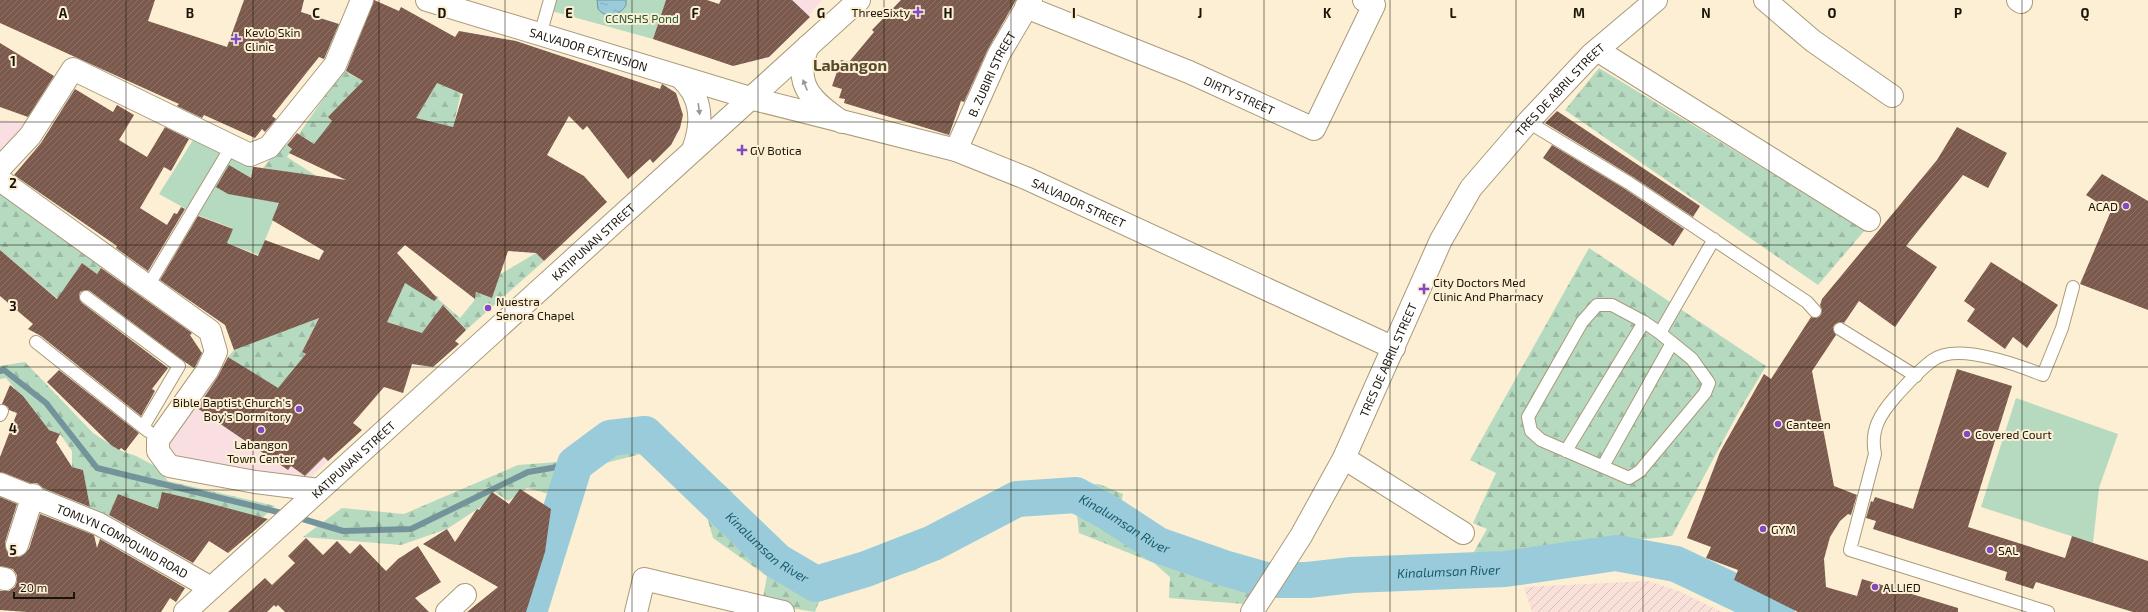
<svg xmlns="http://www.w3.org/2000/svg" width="2148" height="612" viewBox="0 0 2148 612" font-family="'Exo 2',sans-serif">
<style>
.commercial{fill:#f9dfe2}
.industrial{fill:url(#industrial-furrows)}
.green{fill:#b6dac0}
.forest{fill:url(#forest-firs)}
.water{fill:url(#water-ripples);stroke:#73949b}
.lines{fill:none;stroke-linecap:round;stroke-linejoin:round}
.stream{stroke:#73949b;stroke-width:6}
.river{stroke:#99cbda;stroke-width:36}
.building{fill:url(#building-hatch);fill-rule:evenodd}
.service-casing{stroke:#aa9a7a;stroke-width:14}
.minor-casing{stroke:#aa9a7a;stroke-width:24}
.tertiary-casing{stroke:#aa9a7a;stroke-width:24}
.secondary-casing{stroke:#aa9a7a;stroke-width:24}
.service{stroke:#fff;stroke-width:12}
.minor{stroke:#fff;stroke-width:22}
.tertiary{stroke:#fff;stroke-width:22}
.secondary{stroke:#fff;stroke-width:22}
.oneway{fill:#989690}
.grid{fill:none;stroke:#1b1509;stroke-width:1;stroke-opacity:0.55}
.poi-dot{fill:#814ac0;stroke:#fcefd3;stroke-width:1.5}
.labels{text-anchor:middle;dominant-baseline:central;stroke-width:4;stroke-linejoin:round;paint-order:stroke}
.poi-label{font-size:12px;fill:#1b1509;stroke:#fcefd3;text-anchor:start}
.park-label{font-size:12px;fill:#1e5c38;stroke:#fcefd3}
.street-label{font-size:12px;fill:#1b1509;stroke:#fcefd3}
.water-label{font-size:13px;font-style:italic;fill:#195b6c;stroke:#fcefd3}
.district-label{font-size:16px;font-weight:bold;fill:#57492b;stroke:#fcefd3}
.grid-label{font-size:13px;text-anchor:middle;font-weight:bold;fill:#1b1509;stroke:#fcefd3;stroke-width:4;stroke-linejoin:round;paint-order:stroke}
</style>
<defs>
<pattern id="industrial-furrows" width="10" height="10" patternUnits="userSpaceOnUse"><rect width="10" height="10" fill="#f9e0d8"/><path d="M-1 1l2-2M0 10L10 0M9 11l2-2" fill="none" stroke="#d5bfb8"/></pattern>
<pattern id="forest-firs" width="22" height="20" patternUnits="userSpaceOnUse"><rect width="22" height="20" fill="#b6dac0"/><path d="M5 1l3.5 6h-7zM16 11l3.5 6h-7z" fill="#9cbaa4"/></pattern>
<pattern id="water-ripples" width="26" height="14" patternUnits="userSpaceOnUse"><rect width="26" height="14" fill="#99cbda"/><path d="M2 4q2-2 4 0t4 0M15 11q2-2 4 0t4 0" fill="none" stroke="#83adba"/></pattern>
<pattern id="building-hatch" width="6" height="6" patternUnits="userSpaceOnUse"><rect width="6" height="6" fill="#7b594c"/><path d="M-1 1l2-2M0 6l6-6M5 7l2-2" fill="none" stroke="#8b7166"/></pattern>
</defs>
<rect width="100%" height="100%" fill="#fcefd3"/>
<path class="commercial" d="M 758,0 L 822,0 L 793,34 L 749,15 Z
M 0,120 L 26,122 L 0,151 Z
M 216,377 L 307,443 L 328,461 L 299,489 L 169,466 L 158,451 Z"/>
<path class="industrial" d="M 1648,581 L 1676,590 L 1722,612 L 1532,612 L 1524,587 Z"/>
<path class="green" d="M 551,0 L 666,0 L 653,39 L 548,10 Z
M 193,140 L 253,166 L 247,197 L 280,203 L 259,255 L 227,243 L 232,228 L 197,215 L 159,194 Z
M 2016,398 L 2118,434 L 2099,488 L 2093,543 L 1981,507 Z"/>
<path class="forest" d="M 467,68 L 453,127 L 415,119 L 437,83 L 458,92 Z
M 1599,68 L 1865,230 L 1818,285 L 1565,110 Z
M 343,70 L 363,81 L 345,107 L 341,104 L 328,117 L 332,121 L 346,165 L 299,134 Z
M 283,143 L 292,149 L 287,157 L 318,177 L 263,168 Z
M 0,189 L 102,266 L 97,274 L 82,263 C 73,275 67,289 58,299 L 0,250 Z
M 1589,248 L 1766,366 L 1738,413 L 1672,536 L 1470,559 L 1487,529 L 1473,523 L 1496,473 L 1470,460 Z
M 536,253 L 544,261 L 466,330 L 444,305 L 432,322 L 431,336 L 366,315 L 376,266 L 410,286 L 439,297 L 438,299 L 460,318 L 474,301 L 476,292 L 492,298 L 499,275 Z
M 321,313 L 302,352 L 307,355 L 279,389 L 228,357 L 234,350 L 296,326 Z
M 25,362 L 93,433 L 119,450 L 136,456 L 155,466 L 168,481 L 275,506 L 262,518 L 153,530 L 145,527 L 153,507 L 118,494 L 108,518 L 90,508 L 83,470 L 72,467 L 72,451 L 60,434 L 49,430 L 6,378 L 0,379 L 0,366 Z
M 652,421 L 732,492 L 737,518 L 776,554 L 809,571 L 838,572 L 950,526 L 1024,483 L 1075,486 L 1099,484 L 1123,494 L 1120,509 L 1170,544 L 1261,574 L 1244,604 L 1169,598 L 1170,577 L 1154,563 L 1079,533 L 1076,506 L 1025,507 L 972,533 L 916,570 L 821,596 L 815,612 L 762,603 L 767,576 L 713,538 L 707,517 L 645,453 L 586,468 L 576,500 L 569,499 L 532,612 L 526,612 L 545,552 L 551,509 L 565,498 L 527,488 L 508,501 L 495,492 L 482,506 L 447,529 L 401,545 L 303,537 L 342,508 L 404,514 L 518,465 L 571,461 L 606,435 L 643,430 Z"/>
<path class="water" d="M 597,0 L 626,0 L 626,5 C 620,16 606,19 598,9 Z"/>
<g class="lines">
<path class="stream" d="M 0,371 L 4,370 L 46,403 L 97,468 L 286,514
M 296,517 L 343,531 L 411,529 L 528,472 L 575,464"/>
<path class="river" id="s1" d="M 529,612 L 575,464 L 610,438 L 645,434 L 777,561 L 816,584 L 866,569 L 933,543 L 1017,499 L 1076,495 L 1109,513 L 1158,545 L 1224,568 L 1266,580 L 1308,580 L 1352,575 L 1505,569 L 1616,553 L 1676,564 L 1777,612"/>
</g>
<path class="building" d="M 0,0 L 155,0 L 148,21 L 227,47 L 244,0 L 304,0 L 301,12 L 339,24 L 324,59 L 319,57 L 272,116 L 276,119 L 265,132 L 262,129 L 255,138 L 204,115 L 202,118 L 177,106 L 179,104 L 0,23 Z
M 374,0 L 399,11 L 401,7 L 455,37 L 459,31 L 516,41 L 660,89 L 662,84 L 676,93 L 683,115 L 680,128 L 671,145 L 653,163 L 650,159 L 628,179 L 587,126 L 583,130 L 569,116 L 547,155 L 584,176 L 607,202 L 544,261 L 536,253 L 508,251 L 492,298 L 476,292 L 475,299 L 405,245 L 397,253 L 437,298 L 434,301 L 405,283 L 387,322 L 422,333 L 443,305 L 466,330 L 455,341 L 459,344 L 433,367 L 412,364 L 403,393 L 384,387 L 353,423 L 362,430 L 328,461 L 324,457 L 305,476 L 291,466 L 288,470 L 197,408 L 217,378 L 228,357 L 278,388 L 306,354 L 302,352 L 319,318 L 234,350 L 225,325 L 160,280 L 198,216 L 233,229 L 227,243 L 258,256 L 265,240 L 319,260 L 324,251 L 272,220 L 279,203 L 228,194 L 216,187 L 229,165 L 251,178 L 253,167 L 255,167 L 346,180 L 289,153 L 292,149 L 287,145 L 297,133 L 314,144 L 332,121 L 328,117 L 363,81 L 346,71 ZM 437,83 L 463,94 L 453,127 L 416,118 Z
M 666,0 L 707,0 L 719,4 L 721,0 L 792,0 L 810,17 L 769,57 L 733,66 L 653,39 Z
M 901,0 L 1016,0 L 988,49 L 964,102 L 961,101 L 949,135 L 844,103 L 845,99 L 839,98 L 842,89 L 832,86 L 841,60 L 849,62 L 874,32 L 872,30 Z
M 0,43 L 54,76 L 28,117 L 0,107 Z
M 75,89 L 113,112 L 117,105 L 134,115 L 119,140 L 147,157 L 165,127 L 189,139 L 171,171 L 164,167 L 140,208 L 167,225 L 174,213 L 177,214 L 181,207 L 185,209 L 148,271 L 116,248 L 117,246 L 14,175 L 41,143 Z
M 1557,111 L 1700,206 L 1693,217 L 1633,177 L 1545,123 Z
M 1957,127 L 2007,153 L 1988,188 L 1963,175 L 1906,246 L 1937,267 L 1895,327 L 1859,301 L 1844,323 L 1840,322 L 1834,325 L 1833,329 L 1836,335 L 1812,371 L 1834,486 L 1857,495 L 1851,515 L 1848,514 L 1840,521 L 1830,537 L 1824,559 L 1826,587 L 1857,596 L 1862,579 L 1958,608 L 1958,612 L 1798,612 L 1734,580 L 1738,570 L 1706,558 L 1711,547 L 1687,538 L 1720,452 L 1764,374 L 1771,379 L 1811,317 L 1816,318 L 1820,316 L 1822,310 L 1820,305 L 1822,299 L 1937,160 Z
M 1552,145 L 1625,189 L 1684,229 L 1673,246 L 1543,158 Z
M 2102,174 L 2148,201 L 2148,310 L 2080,284 L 2111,211 L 2086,195 Z
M 0,250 L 57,299 L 82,263 L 97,274 L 101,268 L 192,333 L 190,335 L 202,353 L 196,365 L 194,368 L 185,362 L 90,291 L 86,290 L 80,292 L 79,297 L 82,303 L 168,368 L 152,389 L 155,391 L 141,416 L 41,336 L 28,329 L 33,324 L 0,296 Z
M 1991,262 L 2058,305 L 2027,348 L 2013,337 L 2005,349 L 1967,321 L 1975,309 L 1964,301 Z
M 1957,369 L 2012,386 L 1968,527 L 2065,558 L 2072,536 L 2148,561 L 2148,612 L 2133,612 L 2036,582 L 2033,589 L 2005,580 L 2007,572 L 1873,529 L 1876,521 L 1866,518 L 1871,501 L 1873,502 L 1875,497 L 1913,509 Z
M 59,370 L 139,433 L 125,451 L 121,448 L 119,450 L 111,445 L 47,382 Z
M 10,385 L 23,396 L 49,430 L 60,434 L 56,442 L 72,467 L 83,470 L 90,507 L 43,488 L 37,483 L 30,483 L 0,472 L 0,457 L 17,413 L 9,410 L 8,407 L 2,404 Z
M 520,489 L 551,509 L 545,552 L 526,612 L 467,612 L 498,587 L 423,544 L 447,529 L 455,542 L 477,509 L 479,510 L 492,492 L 509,504 Z
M 162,492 L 201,501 L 268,519 L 228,553 L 209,541 L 193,563 L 109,515 L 118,494 L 158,509 Z
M 0,497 L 17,504 L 5,542 L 8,553 L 13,557 L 20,557 L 29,549 L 40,514 L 94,535 L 97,548 L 100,539 L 185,588 L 176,602 L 170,598 L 161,612 L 27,612 L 0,610 L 0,591 L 9,591 L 15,587 L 17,581 L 17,575 L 13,569 L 0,566 Z
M 306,538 L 323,555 L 337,541 L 350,554 L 360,544 L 386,571 L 398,559 L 418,546 L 441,582 L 415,598 L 429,612 L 285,612 L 278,605 L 276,607 L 274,605 L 267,612 L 228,612 L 265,578 L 272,585 L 295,563 L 288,556 Z"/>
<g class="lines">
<defs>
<path id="service" d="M 540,35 L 550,0
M 1528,122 L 1629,183 L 1807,302 L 1815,311
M 148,286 L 231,147
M 86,297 L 179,366 L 143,427
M 1597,305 L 1612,305 L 1644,322 L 1660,333 L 1692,359 L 1709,383 L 1705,393 L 1640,471 L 1629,478 L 1541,440 L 1531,431 L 1528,417 L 1582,322 Z
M 1840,329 L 1916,376
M 1660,333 L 1714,239
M 36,342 L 148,431
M 0,415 L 2,411
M 1566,451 L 1644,322
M 1603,466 L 1672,343
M 2048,612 L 1850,550 L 1875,454 C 1870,430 1880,414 1896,396 C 1907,384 1920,369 1933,360 C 1957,342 2018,365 2043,375 L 2062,328 L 2073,287"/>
<g id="minor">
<path d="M 1765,0 L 1813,41 L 1892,96"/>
<path d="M 2018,0 L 2021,2"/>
<path id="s2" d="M 1026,7 L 1189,72 L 1314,129 L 1374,5 L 1364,0"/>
<path d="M 1597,50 L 1869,220"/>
<path id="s3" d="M 750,98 L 956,150 L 1028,179 L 1394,348"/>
<path id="s4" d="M 956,150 L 999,54 L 1031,0"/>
<path d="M 0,168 L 30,136 L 73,69 L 250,155 L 269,147 L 335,65 L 362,0"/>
<path d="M 0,180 L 210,331 L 216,352 L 207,371 L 158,440 L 158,451 L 169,466 L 255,482 L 319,490"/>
<path d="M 1344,458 L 1463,533"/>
<path id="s5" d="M 0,484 L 99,524 L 211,588"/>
<path d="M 17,545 L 33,495"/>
<path d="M 0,578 L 5,579"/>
<path d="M 447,612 L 465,595"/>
<path d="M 636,612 L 644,579 L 783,612"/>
</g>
<g id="tertiary">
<path id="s6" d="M 1252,612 L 1301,536 L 1344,458 L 1441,240 L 1471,188 L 1528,122 L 1591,55 L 1656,0"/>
</g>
<g id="secondary">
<path id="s7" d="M 427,0 L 750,98"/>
<path d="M 808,46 C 792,85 812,101 842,122"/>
<path d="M 680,77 C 703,97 703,123 693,150"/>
<path id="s8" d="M 185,612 L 859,0"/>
</g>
</defs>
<use href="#service" class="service-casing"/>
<use href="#minor" class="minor-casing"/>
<use href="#tertiary" class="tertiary-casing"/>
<use href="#secondary" class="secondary-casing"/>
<use href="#service" class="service"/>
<use href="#minor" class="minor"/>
<use href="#tertiary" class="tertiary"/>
<use href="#secondary" class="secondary"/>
</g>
<defs><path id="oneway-solid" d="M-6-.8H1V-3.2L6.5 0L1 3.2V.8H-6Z"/></defs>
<g class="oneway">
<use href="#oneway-solid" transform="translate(805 85) rotate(-112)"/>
<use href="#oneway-solid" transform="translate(699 109) rotate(82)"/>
</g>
<path class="grid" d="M 126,0 L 126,612M 253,0 L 253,612M 379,0 L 379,612M 505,0 L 505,612M 632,0 L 632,612M 758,0 L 758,612M 884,0 L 884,612M 1011,0 L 1011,612M 1137,0 L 1137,612M 1264,0 L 1264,612M 1390,0 L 1390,612M 1516,0 L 1516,612M 1643,0 L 1643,612M 1769,0 L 1769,612M 1895,0 L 1895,612M 2022,0 L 2022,612M 0,122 L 2148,122M 0,245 L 2148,245M 0,367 L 2148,367M 0,490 L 2148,490"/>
<g class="poi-dot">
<path d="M916 6h4v4h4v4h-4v4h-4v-4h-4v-4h4z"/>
<path d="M234 33h4v4h4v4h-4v4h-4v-4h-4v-4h4z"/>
<path d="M740 144h4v4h4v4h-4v4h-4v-4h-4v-4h4z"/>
<circle cx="2126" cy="206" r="4"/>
<path d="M1422 283h4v4h4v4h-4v4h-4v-4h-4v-4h4z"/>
<circle cx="488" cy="308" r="4"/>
<circle cx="299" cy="409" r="4"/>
<circle cx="1778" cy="424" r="4"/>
<circle cx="261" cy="430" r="4"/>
<circle cx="1967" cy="434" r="4"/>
<circle cx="1763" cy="529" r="4"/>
<circle cx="1990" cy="550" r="4"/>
<circle cx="1875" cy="587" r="4"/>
</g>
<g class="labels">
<g class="poi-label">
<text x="910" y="12" text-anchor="end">ThreeSixty</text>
<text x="245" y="32">Kevlo Skin<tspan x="245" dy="14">Clinic</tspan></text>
<text x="750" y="150">GV Botica</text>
<text x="2118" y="206" text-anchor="end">ACAD</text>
<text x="1433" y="282">City Doctors Med<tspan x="1433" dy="14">Clinic And Pharmacy</tspan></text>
<text x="496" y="301">Nuestra<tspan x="496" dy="14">Senora Chapel</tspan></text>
<text x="291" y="402" text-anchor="end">Bible Baptist Church's<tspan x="291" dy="14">Boy's Dormitory</tspan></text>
<text x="1786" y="424">Canteen</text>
<text x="1975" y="434">Covered Court</text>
<text x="261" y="444" text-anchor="middle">Labangon<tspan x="261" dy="14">Town Center</tspan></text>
<text x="1771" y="529">GYM</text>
<text x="1998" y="550">SAL</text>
<text x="1883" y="587">ALLIED</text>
</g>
<g class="park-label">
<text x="642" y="18">CCNSHS Pond</text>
</g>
<g class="street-label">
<text stroke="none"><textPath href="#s7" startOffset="169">SALVADOR EXTENSION</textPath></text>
<text stroke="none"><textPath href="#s4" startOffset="84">B. ZUBIRI STREET</textPath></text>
<text stroke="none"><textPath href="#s6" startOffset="611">TRES DE ABRIL STREET</textPath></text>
<text stroke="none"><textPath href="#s2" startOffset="231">DIRTY STREET</textPath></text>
<text stroke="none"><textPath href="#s3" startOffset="346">SALVADOR STREET</textPath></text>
<text stroke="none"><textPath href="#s8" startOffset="551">KATIPUNAN STREET</textPath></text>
<text stroke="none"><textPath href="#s6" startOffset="287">TRES DE ABRIL STREET</textPath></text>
<text stroke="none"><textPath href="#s8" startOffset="227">KATIPUNAN STREET</textPath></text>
<text stroke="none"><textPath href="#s5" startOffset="135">TOMLYN COMPOUND ROAD</textPath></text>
</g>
<g class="water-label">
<text stroke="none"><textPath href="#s1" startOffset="797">Kinalumsan River</textPath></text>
<text stroke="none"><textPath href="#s1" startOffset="401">Kinalumsan River</textPath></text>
<text stroke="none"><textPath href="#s1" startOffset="1133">Kinalumsan River</textPath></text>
</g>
<g class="district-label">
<text x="850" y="64">Labangon</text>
</g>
</g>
<g class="grid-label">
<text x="63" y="18">A</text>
<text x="190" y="18">B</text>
<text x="316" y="18">C</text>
<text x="442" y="18">D</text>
<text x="569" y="18">E</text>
<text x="695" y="18">F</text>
<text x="821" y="18">G</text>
<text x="948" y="18">H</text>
<text x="1074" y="18">I</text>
<text x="1200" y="18">J</text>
<text x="1327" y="18">K</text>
<text x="1453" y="18">L</text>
<text x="1579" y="18">M</text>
<text x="1706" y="18">N</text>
<text x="1832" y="18">O</text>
<text x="1958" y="18">P</text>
<text x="2085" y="18">Q</text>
<text x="13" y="66">1</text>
<text x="13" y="188">2</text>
<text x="13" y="311">3</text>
<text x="13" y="433">4</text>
<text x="13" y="555">5</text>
</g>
<path d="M14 592v6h60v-6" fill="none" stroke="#1b1509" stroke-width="2"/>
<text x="20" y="592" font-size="12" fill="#1b1509" stroke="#fcefd3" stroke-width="3" paint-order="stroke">20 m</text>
</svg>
